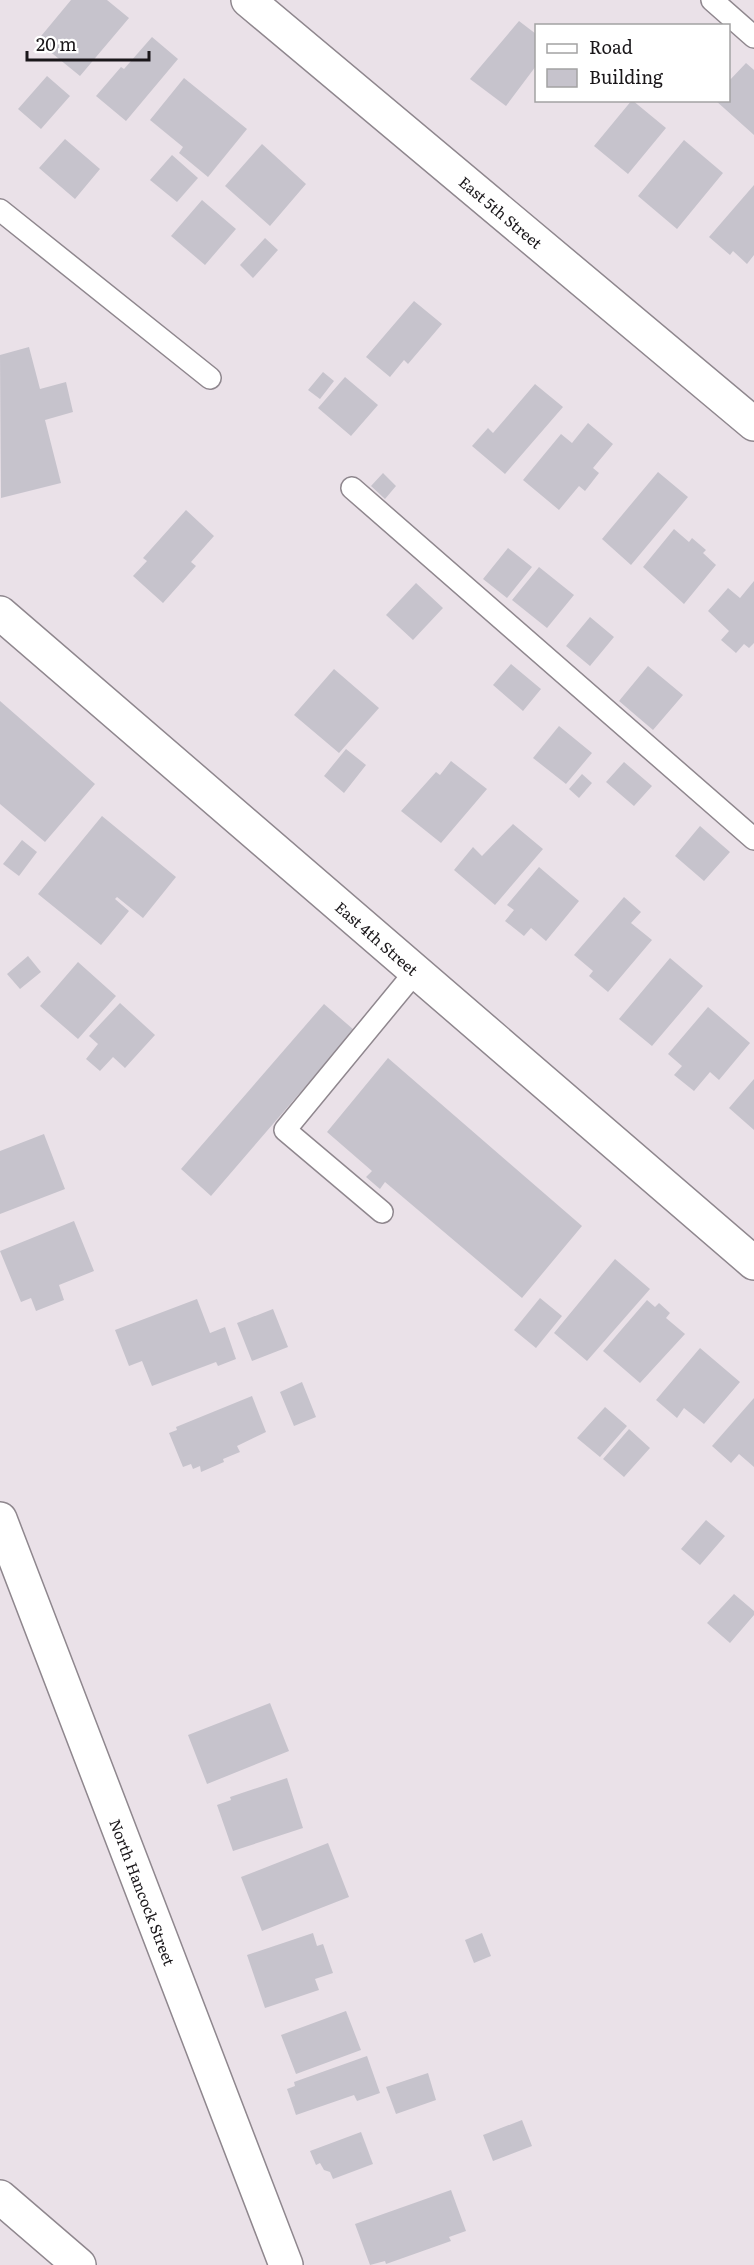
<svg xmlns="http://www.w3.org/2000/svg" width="754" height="2265" viewBox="0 0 754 2265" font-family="Literata,serif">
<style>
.building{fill:#c6c3cc}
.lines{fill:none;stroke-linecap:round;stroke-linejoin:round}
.lane-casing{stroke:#8f878e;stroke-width:24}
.street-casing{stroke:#8f878e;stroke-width:36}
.secondary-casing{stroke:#8f878e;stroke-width:36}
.lane{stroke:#fff;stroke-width:21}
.street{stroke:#fff;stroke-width:33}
.secondary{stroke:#fff;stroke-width:33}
.labels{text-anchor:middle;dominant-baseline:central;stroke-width:4.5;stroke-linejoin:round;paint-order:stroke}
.street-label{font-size:15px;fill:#1a171a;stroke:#fff}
</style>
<rect width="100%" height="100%" fill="#eae1e8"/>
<path class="building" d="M 71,0 L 107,0 L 129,18 L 80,76 L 37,41 Z
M 519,21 L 536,34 L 536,66 L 506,106 L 470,79 Z
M 152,37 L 178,59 L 126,121 L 96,96 L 121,67 L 124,69 Z
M 746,63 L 754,70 L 754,135 L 715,100 L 728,100 L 728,82 Z
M 47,76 L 70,96 L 41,129 L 18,109 Z
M 184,78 L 247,129 L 208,177 L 179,153 L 183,147 L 150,120 Z
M 632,100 L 666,128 L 628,174 L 594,146 Z
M 65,139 L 100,169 L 75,199 L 39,168 Z
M 684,140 L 723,173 L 677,229 L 638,196 Z
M 262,144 L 306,184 L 270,226 L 225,186 Z
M 172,155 L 198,178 L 177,202 L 150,180 Z
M 754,185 L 754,255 L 747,264 L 733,251 L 730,255 L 709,237 Z
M 202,200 L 236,229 L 205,265 L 171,236 Z
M 265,238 L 278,250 L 253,278 L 240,265 Z
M 414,301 L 442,324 L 408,364 L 404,360 L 390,377 L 366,357 Z
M 29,347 L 40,389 L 66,382 L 73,412 L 45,420 L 61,483 L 1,498 L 0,355 Z
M 323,372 L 334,381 L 320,399 L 308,390 Z
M 345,377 L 378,405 L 351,436 L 318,408 Z
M 535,384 L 563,407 L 505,474 L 472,446 L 488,428 L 493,433 Z
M 588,423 L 613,444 L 593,468 L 599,473 L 585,491 L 579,486 L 559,510 L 523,480 L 561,434 L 572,443 Z
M 658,472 L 688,497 L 631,565 L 602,539 Z
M 383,473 L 396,486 L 385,499 L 371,486 Z
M 186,510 L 214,536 L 191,562 L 196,566 L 163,603 L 133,576 L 147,561 L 143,558 Z
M 674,529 L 689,542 L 692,538 L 706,550 L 703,553 L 716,565 L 684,604 L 643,567 Z
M 508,548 L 532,567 L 507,598 L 483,579 Z
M 539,567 L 574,595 L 547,628 L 512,600 Z
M 754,581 L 754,643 L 749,648 L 744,644 L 736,653 L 721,640 L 729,631 L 708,611 L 728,588 L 740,598 Z
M 416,583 L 443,608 L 413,640 L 386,615 Z
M 590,617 L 614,637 L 590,666 L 566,646 Z
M 511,664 L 541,689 L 523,711 L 493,685 Z
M 648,666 L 683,695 L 653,730 L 619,701 Z
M 334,669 L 379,708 L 339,753 L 294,715 Z
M 0,701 L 95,784 L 45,842 L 0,804 Z
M 559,726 L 592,753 L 566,784 L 533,758 Z
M 346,749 L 366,765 L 344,793 L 324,776 Z
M 451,761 L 487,789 L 441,843 L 401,811 L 436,772 L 440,775 Z
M 624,762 L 652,786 L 634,806 L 606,782 Z
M 582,774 L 592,783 L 579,798 L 569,789 Z
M 102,816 L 176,877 L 143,918 L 117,897 L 115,899 L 129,911 L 101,945 L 38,894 Z
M 513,824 L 543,849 L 495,905 L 454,870 L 473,847 L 482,856 Z
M 700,826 L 730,852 L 704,881 L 675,856 Z
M 22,840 L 37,852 L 19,876 L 3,864 Z
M 539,867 L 579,901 L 546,941 L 531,928 L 524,936 L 505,921 L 514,910 L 507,905 Z
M 624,897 L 641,912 L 631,923 L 652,940 L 608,992 L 589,976 L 593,971 L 574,955 Z
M 28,956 L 41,972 L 20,989 L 7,974 Z
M 670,958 L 703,986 L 652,1046 L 619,1019 Z
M 78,962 L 116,996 L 78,1039 L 40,1006 Z
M 120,1003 L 155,1035 L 125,1068 L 113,1057 L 100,1071 L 86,1059 L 98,1044 L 89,1036 Z
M 324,1004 L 354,1030 L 211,1196 L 181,1169 Z
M 708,1007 L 750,1043 L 719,1080 L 710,1072 L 694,1091 L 674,1075 L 682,1066 L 668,1054 Z
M 388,1058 L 582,1226 L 522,1298 L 385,1182 L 380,1189 L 366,1177 L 372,1171 L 327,1132 Z
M 754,1079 L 754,1130 L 729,1108 Z
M 44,1134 L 65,1189 L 0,1214 L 0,1151 Z
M 74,1221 L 94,1271 L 59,1285 L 64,1300 L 36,1311 L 31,1298 L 21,1302 L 0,1251 Z
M 615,1259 L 650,1289 L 587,1361 L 554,1333 Z
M 540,1298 L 562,1316 L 536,1348 L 514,1330 Z
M 197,1299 L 210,1333 L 225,1327 L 236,1359 L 218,1366 L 216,1362 L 152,1386 L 142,1361 L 129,1366 L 115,1330 Z
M 647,1300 L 655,1307 L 659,1303 L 670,1313 L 666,1318 L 685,1334 L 640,1383 L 603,1351 Z
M 273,1309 L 288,1347 L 252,1361 L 237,1323 Z
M 700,1348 L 740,1382 L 704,1424 L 684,1408 L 677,1418 L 656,1400 Z
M 302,1382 L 316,1417 L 294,1426 L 280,1392 Z
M 252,1396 L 266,1432 L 237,1446 L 240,1452 L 223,1459 L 224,1462 L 201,1472 L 200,1466 L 193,1469 L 191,1464 L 183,1467 L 169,1433 L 177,1430 L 176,1427 Z
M 754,1398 L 754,1467 L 739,1454 L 731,1463 L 712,1446 Z
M 605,1407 L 627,1426 L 600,1457 L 577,1438 Z
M 629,1429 L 650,1448 L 624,1477 L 603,1459 Z
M 706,1520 L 725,1536 L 700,1565 L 681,1549 Z
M 734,1594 L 754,1611 L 754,1615 L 730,1643 L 707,1623 Z
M 270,1703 L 289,1751 L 207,1784 L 188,1735 Z
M 287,1778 L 303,1828 L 233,1851 L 217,1805 L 231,1800 L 230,1797 Z
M 328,1843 L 349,1897 L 262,1931 L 241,1877 Z
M 313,1933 L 317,1946 L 323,1944 L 333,1973 L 315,1979 L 319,1990 L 265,2008 L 247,1955 Z
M 482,1933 L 491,1956 L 474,1963 L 465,1940 Z
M 346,2011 L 361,2050 L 296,2074 L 281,2035 Z
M 367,2056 L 380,2093 L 357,2101 L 354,2095 L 296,2115 L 287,2089 L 295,2086 L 294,2082 Z
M 428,2073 L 436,2100 L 396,2114 L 386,2087 Z
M 522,2120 L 532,2146 L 493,2161 L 483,2135 Z
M 361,2132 L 373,2164 L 333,2179 L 330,2172 L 324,2170 L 320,2163 L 316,2165 L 310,2151 Z
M 451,2190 L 466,2231 L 449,2237 L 451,2241 L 386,2264 L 385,2261 L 370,2265 L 355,2224 Z"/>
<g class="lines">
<defs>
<path id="lane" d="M 712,0 L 754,37
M 0,210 L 210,378
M 352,488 L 754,839
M 382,1212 L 285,1130 L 416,971"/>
<path id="street" d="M 248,0 L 754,424
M 0,613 L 754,1263
M 0,1519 L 286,2265"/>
<path id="secondary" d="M 0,2197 L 79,2265"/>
</defs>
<use href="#lane" class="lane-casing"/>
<use href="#street" class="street-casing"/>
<use href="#secondary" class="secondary-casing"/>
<use href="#lane" class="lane"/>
<use href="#street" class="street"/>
<use href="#secondary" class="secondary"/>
</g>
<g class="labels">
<g class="street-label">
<text transform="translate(501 212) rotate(40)">East 5th Street</text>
<text transform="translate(377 938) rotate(41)">East 4th Street</text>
<text transform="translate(143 1892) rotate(69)">North Hancock Street</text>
</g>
</g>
<rect x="535" y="24" width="195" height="78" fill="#ffffff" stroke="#a3a2a3" stroke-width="1.5"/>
<rect x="547" y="44" width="30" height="9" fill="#ffffff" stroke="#a3a2a3" stroke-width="1.5"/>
<text x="589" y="54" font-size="18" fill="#1a171a">Road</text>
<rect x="547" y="69" width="30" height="18" fill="#c6c3cc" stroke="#a3a2a3" stroke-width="1.5"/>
<text x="589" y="84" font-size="18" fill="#1a171a">Building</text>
<path d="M27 51v9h122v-9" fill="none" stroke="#1a171a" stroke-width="3"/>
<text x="36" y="51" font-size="18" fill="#1a171a" stroke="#ffffff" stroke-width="4.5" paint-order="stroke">20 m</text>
</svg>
